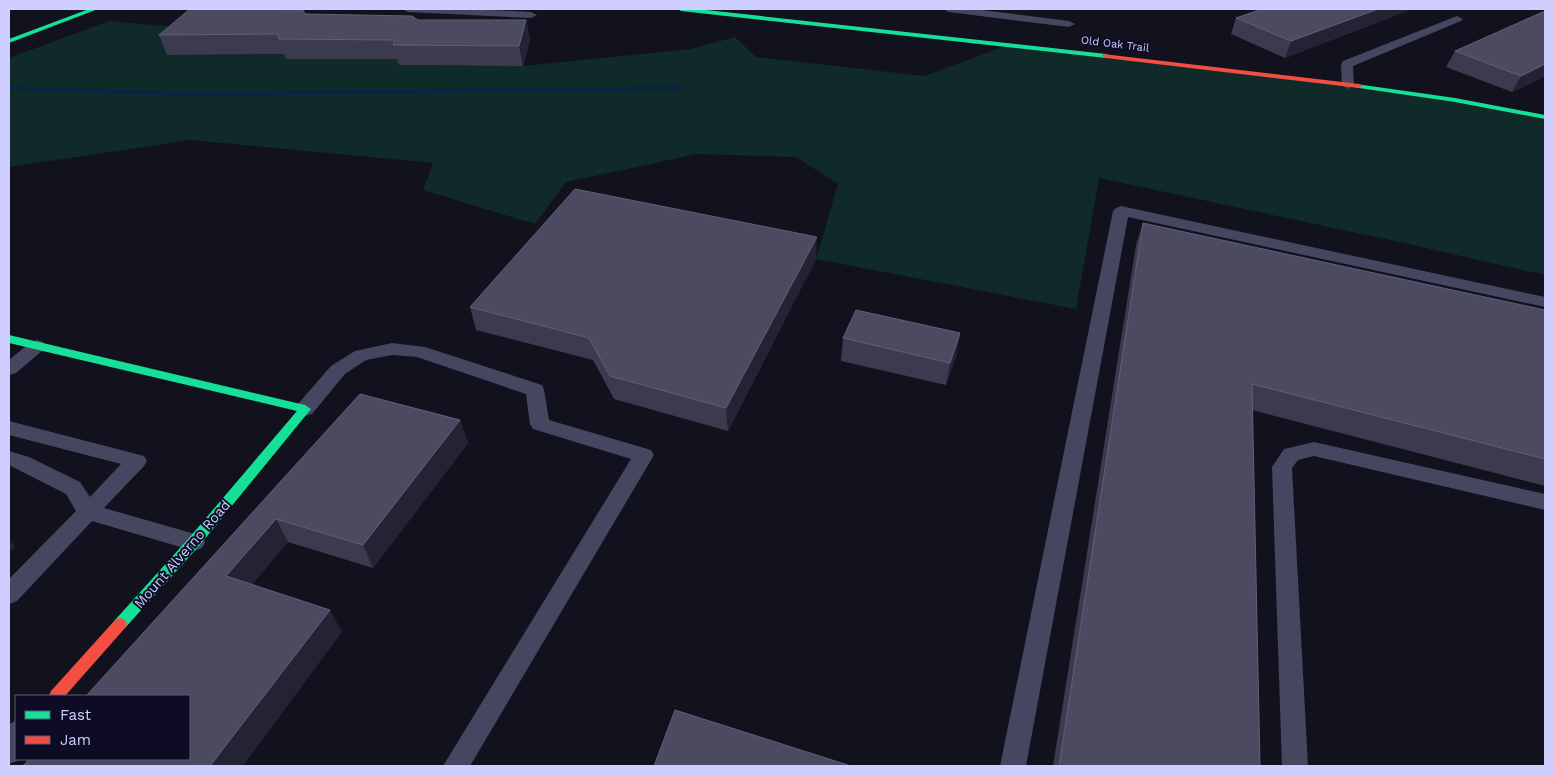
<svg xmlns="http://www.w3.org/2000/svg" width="1554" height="775" viewBox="0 0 1554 775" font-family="'Work Sans',sans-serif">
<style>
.green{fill:#0f2a28}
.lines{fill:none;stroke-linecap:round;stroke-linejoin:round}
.stream{fill:#082344;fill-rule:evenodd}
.lane{fill:#45465f;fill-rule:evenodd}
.street{fill:#45465f;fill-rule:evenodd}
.fast{fill:#16e098;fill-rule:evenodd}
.jam{fill:#f24e42;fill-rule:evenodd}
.wall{fill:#3b3a4e}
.shaded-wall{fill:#242333}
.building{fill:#4b4a61;stroke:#605f7a}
.labels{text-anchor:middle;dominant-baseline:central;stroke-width:4;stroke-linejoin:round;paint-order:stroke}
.far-street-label{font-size:11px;fill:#cfcfff;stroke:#0e0c24}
.street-label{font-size:14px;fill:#cfcfff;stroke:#0e0c24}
</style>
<rect width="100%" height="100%" fill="#12121e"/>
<path class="green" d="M 109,21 L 198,29 L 168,55 L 285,54 L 286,59 L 400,59 L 399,65 L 523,66 L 691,49 L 735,37 L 756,57 L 924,76 L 1011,44 L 1455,100 L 1545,117 L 1545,275 L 1395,241 L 1099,178 L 1076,309 L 816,259 L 838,184 L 796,157 L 697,154 L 566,182 L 535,224 L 423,190 L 433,163 L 191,140 L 9,167 L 9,58 Z"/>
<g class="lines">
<path class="stream" d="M 9,86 L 194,92 L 681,86 L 685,88 L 681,90 L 194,96 L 9,90 Z"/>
<path class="lane" d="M 402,9 L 473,9 L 531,12 L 537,15 L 531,18 L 408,12 Z
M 943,9 L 974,9 L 1069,21 L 1075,24 L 1069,27 L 949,12 Z
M 1457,16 L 1463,19 L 1461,21 L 1353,66 L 1354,85 L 1348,89 L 1342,85 L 1341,64 L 1343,61 Z
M 1121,206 L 1545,297 L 1545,307 L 1128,217 L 1026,766 L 1000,766 L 1113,211 L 1116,208 Z
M 37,340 L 43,342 L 46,346 L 43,350 L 16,373 L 9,375 L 9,360 L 31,342 Z
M 392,343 L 425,347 L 542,385 L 544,390 L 549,420 L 651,450 L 654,455 L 470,766 L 443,766 L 631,459 L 533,429 L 530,424 L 526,394 L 417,357 L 392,355 L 366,360 L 345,374 L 312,414 L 305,416 L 298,414 L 295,409 L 298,404 L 331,366 L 355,351 Z
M 9,421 L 144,456 L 147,461 L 144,466 L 104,508 L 202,536 L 205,542 L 202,548 L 194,551 L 92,521 L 17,601 L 9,604 L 9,579 L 76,511 L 66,494 L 9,465 L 9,451 L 29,457 L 80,482 L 90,497 L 121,464 L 9,435 Z
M 1314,442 L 1545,494 L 1545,510 L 1314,456 L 1298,460 L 1292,468 L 1308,766 L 1282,766 L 1272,467 L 1284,449 Z"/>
<path class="street" d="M 16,721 L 16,759 L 22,759 L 9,764 L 9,724 Z"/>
<path class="fast" d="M 89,9 L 98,9 L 9,43 L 9,39 Z
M 678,9 L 697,9 L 1106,54 L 1110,56 L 1106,58 L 681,11 Z
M 1356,84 L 1455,98 L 1545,115 L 1545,119 L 1455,102 L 1359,88 L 1356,88 Z
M 9,335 L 305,405 L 311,409 L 199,546 L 125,628 L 120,630 L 115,628 L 113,624 L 115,620 L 189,538 L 297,411 L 9,343 Z"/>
<path class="jam" d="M 1103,54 L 1359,84 L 1363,86 L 1359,88 L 1106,58 L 1102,56 Z
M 120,618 L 125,620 L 127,624 L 125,628 L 65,696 L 49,696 L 51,691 L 115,620 Z"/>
</g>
<path class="wall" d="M 1262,9 L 1408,9 L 1407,11 L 1285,58 L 1231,34 L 1236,18 Z
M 1545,11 L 1545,76 L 1512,92 L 1446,67 L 1455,51 Z
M 305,14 L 418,20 L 526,20 L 530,40 L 523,66 L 399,65 L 397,59 L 286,59 L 284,54 L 167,55 L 159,35 Z
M 1143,223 L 1545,310 L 1545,486 L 1252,410 L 1260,766 L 1053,766 L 1136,245 Z
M 816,259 L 728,431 L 614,399 L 593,360 L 476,330 L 470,307 Z
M 960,333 L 956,356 L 946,385 L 841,361 L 843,338 Z
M 360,394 L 460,420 L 468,443 L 373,568 L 288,542 L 252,584 L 342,632 L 86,696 Z"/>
<path class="shaded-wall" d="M 1378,9 L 1408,9 L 1407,11 L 1285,58 L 1291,41 Z
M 526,20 L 530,40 L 523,66 L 519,46 Z
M 1545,64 L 1545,76 L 1512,92 L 1521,76 Z
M 817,237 L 816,259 L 728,431 L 726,408 Z
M 960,333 L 956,356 L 946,385 L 950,363 Z
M 460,420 L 468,443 L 373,568 L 363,545 Z
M 276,519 L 288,542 L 241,598 L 226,576 Z
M 9,540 L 15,546 L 9,552 Z
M 330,610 L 342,632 L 243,766 L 210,766 Z"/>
<path class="building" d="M 190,9 L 303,10 L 305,14 L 412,16 L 418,20 L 526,20 L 519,46 L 393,45 L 395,40 L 279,39 L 278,34 L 159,35 Z
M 1262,9 L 1378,9 L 1291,41 L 1236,18 Z
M 1545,11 L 1545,64 L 1521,76 L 1455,51 Z
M 575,189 L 817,237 L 726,408 L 610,376 L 589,338 L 470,307 Z
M 1143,223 L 1545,310 L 1545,459 L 1252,384 L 1260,766 L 1059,766 Z
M 856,310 L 960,333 L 950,363 L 843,338 Z
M 360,394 L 460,420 L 363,545 L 276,519 L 226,576 L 330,610 L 210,766 L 23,766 L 29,759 L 189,759 L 189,696 L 86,696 Z
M 675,710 L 851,766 L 654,766 Z"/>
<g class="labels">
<g class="far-street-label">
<text transform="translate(1115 44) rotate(7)">Old Oak Trail</text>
</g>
<g class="street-label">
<text transform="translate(182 554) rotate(-49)">Mount Alverno Road</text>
</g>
</g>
<rect width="1554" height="775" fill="none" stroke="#cfcfff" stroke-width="20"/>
<rect x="15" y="695" width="175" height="65" fill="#0e0c24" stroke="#5b5a7c"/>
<rect x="25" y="711" width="25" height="8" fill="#16e098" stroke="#5b5a7c"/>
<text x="60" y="720" font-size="15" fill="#cfcfff">Fast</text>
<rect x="25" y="736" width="25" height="8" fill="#f24e42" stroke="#5b5a7c"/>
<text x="60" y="745" font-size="15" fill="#cfcfff">Jam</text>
</svg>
